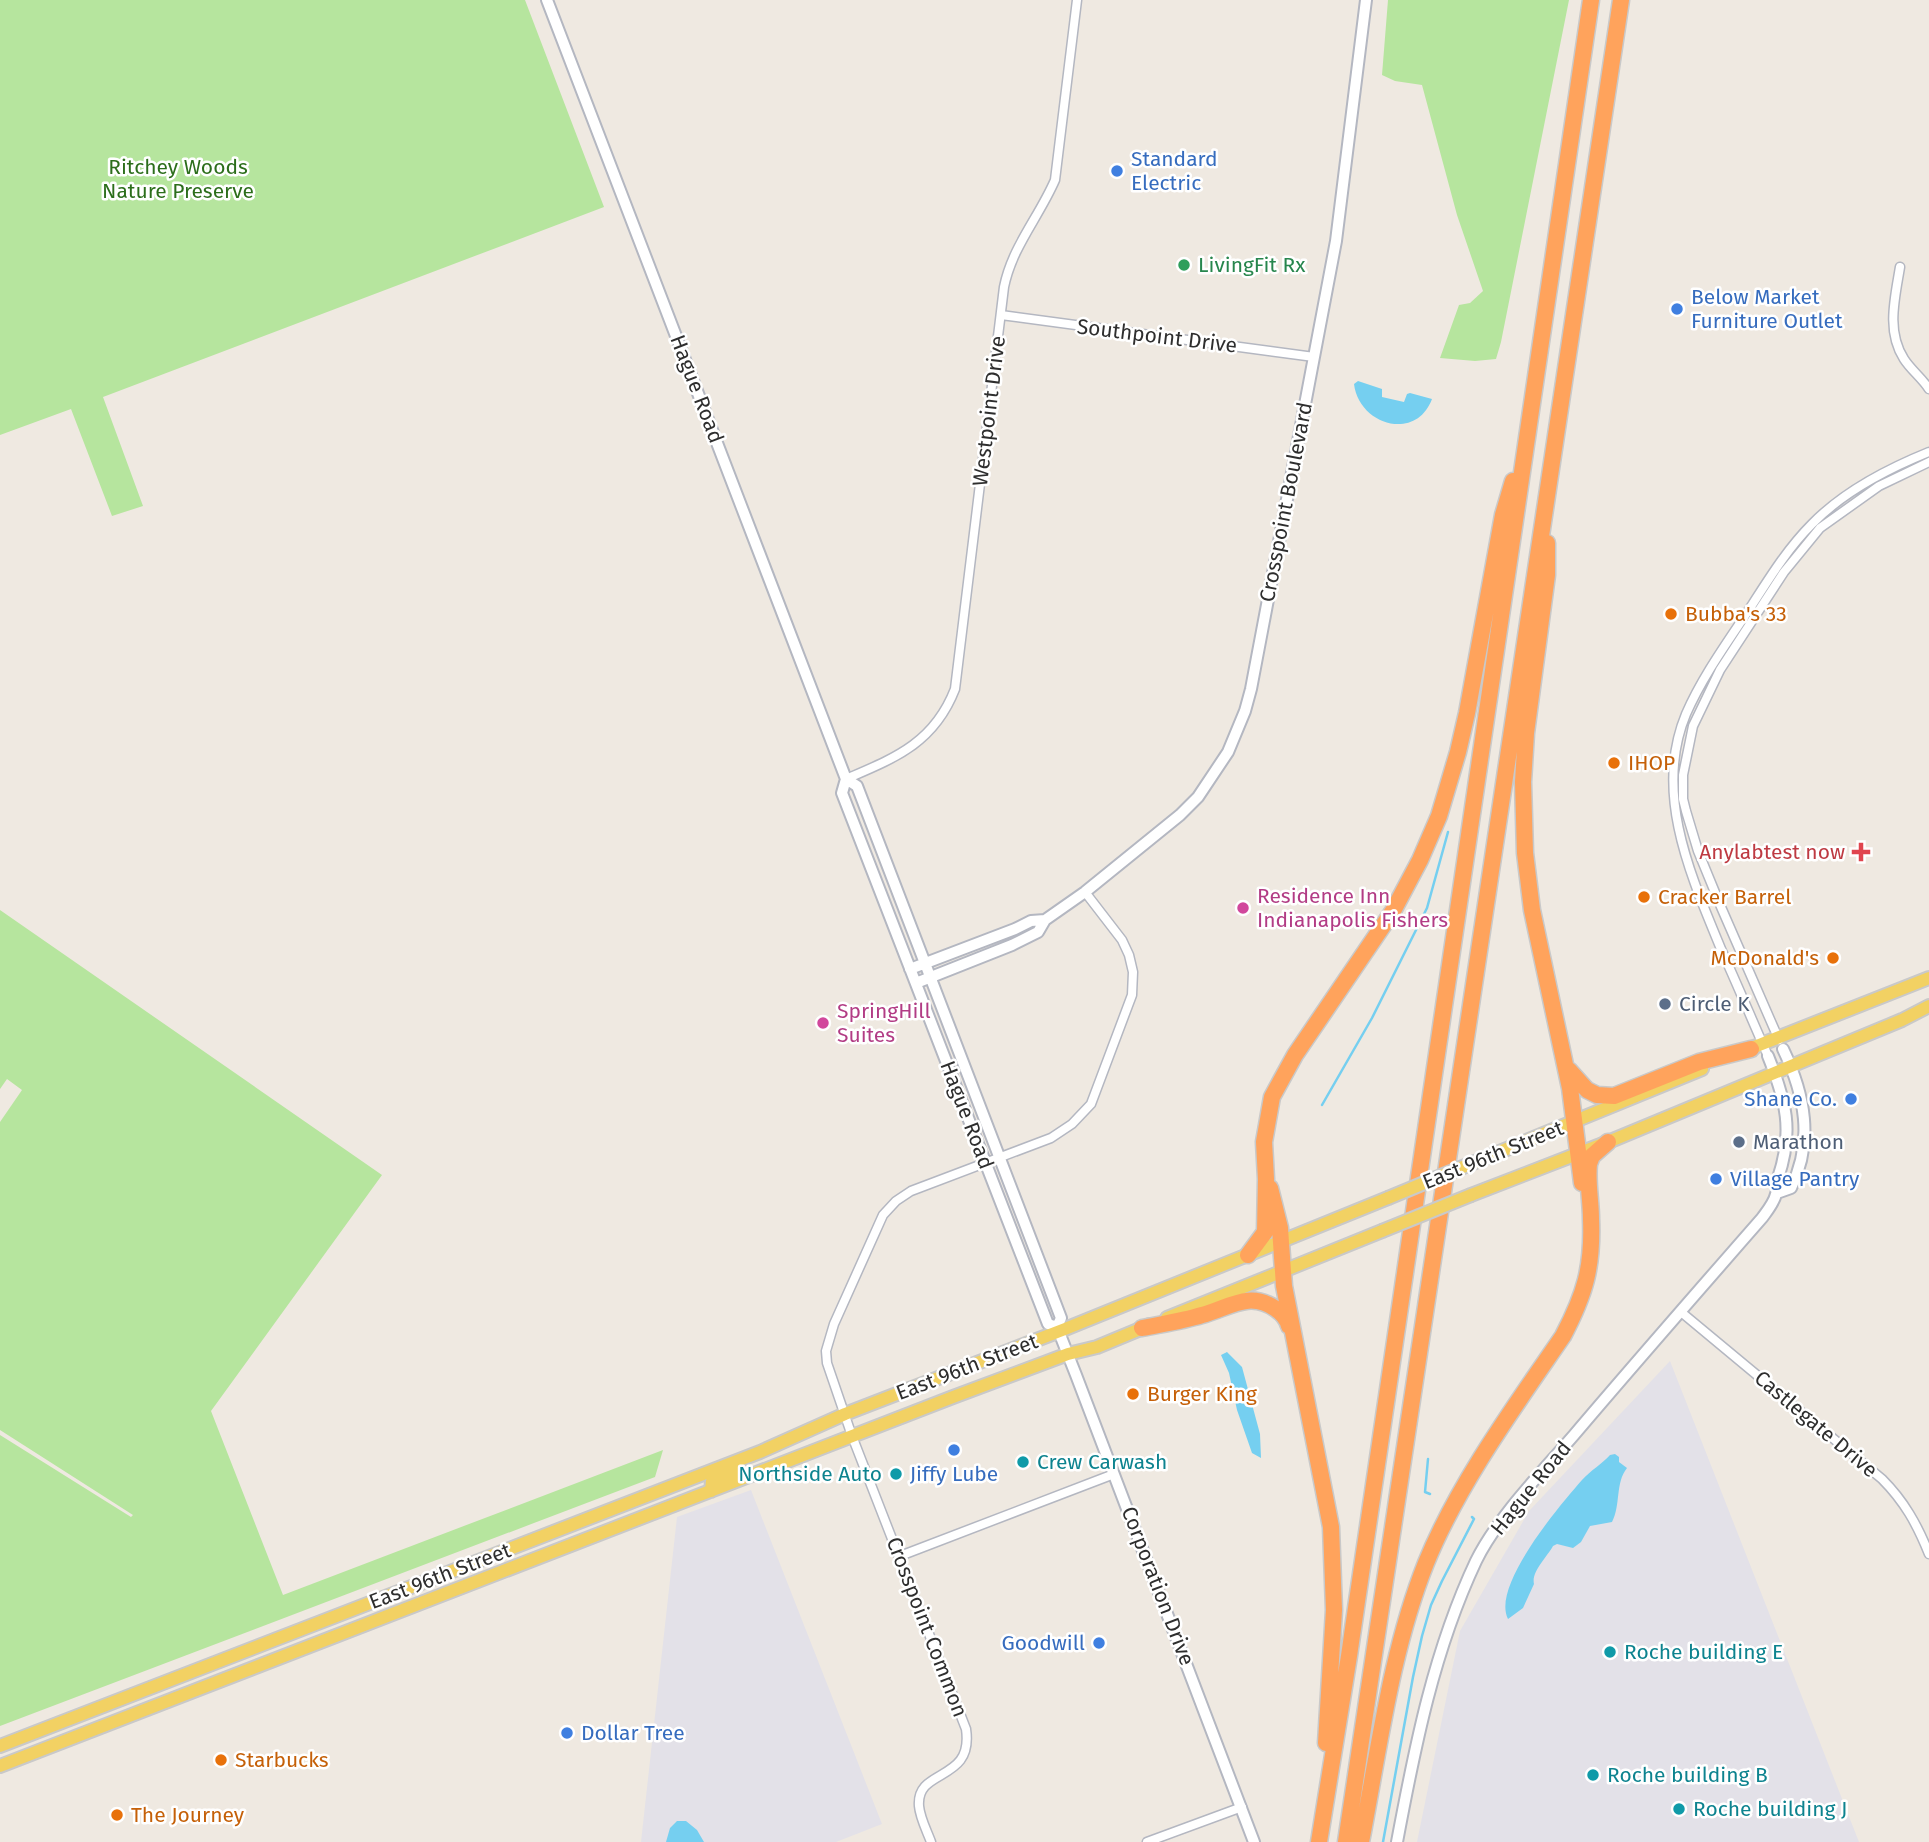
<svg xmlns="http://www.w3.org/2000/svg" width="1929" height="1842" viewBox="0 0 1929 1842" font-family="'Fira Sans',sans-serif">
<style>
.industrial{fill:#e3e1e8}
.green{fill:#b6e59e}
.water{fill:#75cff0}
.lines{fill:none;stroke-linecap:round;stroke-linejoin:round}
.stream{stroke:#75cff0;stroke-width:2.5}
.minor-casing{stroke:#b4b7c1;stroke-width:11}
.tertiary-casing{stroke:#b4b7c1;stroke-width:14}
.primary-casing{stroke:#c9c9c9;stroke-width:16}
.motorway-casing{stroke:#c9c9c9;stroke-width:19}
.minor{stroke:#fff;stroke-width:8}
.tertiary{stroke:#fff;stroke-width:10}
.primary{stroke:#f2d163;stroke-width:12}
.motorway{stroke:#ffa35c;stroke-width:16}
.primary-bridge-casing{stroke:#c9c9c9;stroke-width:16;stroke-linecap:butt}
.primary-bridge{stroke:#f2d163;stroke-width:12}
.shop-dot{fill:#3f7fe0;stroke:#fff;stroke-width:2.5}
.leisure-dot{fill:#2e9e5b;stroke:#fff;stroke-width:2.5}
.food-dot{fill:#e8710a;stroke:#fff;stroke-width:2.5}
.health-dot{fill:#e0444e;stroke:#fff;stroke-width:2.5}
.hotel-dot{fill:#d1479c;stroke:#fff;stroke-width:2.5}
.service-dot{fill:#5c6f8a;stroke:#fff;stroke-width:2.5}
.culture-dot{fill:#0f9aa8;stroke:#fff;stroke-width:2.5}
.labels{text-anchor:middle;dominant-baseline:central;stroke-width:5;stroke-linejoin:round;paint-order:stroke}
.shop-label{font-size:21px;fill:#366cbe;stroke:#fff;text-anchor:start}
.park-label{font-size:21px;fill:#2c6e1b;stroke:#fff}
.leisure-label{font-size:21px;fill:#27864d;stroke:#fff;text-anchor:start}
.street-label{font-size:21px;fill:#2e2e2e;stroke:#fff}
.food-label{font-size:21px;fill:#c56008;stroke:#fff;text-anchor:start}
.health-label{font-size:21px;fill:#be3a42;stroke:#fff;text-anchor:end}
.hotel-label{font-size:21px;fill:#b23c85;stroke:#fff;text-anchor:start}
.service-label{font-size:21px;fill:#4e5e75;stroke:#fff;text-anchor:start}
.culture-label{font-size:21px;fill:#0d838f;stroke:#fff;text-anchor:start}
</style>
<rect width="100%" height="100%" fill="#efe9e1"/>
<path class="industrial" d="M 1670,1361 L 1859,1842 L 1417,1842 L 1460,1631 L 1529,1511 Z
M 751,1490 L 882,1824 L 836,1842 L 641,1842 L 677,1517 Z"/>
<path class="green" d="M 0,0 L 525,0 L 604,207 L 103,397 L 143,506 L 112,516 L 71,409 L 0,435 Z
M 1388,0 L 1569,0 L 1501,342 L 1496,359 L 1475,361 L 1440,358 L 1459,305 L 1470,303 L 1483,291 L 1457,215 L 1422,85 L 1395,81 L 1382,75 Z
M 0,910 L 382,1175 L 211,1411 L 283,1595 L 663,1450 L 655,1477 L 0,1726 L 0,1435 L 131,1517 L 133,1515 L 0,1430 L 0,1122 L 22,1090 L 7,1079 L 0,1089 Z"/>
<path class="water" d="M 1358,381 L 1382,389 L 1382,397 L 1404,402 L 1407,394 L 1410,393 L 1432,399 C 1416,442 1359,425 1354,384 Z
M 1227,1352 L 1242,1367 L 1260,1434 L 1261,1458 L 1252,1453 L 1237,1410 L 1229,1373 L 1221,1355 Z
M 1615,1454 L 1619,1457 L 1619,1462 L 1627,1468 C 1615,1483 1621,1505 1612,1522 L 1590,1526 L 1581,1542 L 1573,1548 L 1557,1544 L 1553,1546 C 1547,1557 1531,1572 1534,1584 L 1523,1608 L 1508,1619 C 1491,1586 1560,1505 1582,1480 C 1591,1470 1602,1464 1610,1455 Z
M 677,1821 L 686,1821 L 697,1830 L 704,1842 L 666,1842 L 670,1828 Z"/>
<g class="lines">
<path class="stream" d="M 1322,1105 L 1372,1018 L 1427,908 L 1448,832
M 1428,1459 L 1425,1492 L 1430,1494
M 1383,1842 L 1413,1677 L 1422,1636 L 1431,1605 L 1442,1581 L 1474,1519 L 1472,1517"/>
<defs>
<path id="minor" d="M 1900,267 C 1895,298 1886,331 1904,359 C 1911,370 1922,378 1929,389
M 1001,315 L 1314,357
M 846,779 C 895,758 934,743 955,689 L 1004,287 C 1012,247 1039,217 1055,180 L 1077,0
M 1779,1040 L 1721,907 L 1698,851 L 1686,811 L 1683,799 L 1683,775 L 1693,726 L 1720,670 L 1784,572 L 1820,528 L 1879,486 L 1929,462
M 1768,1056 C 1752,1020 1737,984 1721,949 C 1691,876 1653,793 1686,714 C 1703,675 1729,640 1752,605 C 1770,577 1788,548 1812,524 C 1844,491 1887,469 1929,452
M 1681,1312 L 1882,1479 C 1904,1501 1917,1524 1929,1554
M 900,1556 L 1114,1474
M 931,1842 C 927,1831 920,1818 919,1806 C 916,1767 974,1783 966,1729 L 852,1436 L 827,1363 L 826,1351 L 834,1324 L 883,1215 L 896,1201 L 911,1191 L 1051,1138 L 1072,1124 L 1091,1104 L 1132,995 L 1133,972 L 1129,955 L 1122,940 L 1085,892
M 1147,1842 L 1242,1807"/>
<path id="tertiary" d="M 547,0 L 846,779 L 857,786 L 1053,1297 L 1061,1318 L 1057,1327
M 846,779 L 842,793 L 1048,1324 L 1057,1327 L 1076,1375 L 1254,1842
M 910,969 L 1015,929 L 1031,921 L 1045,920
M 916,983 L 1012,945 L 1038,932 L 1045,920 L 1085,892 L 1180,815 L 1198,797 L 1228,752 L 1245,711 L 1251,689 L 1336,241 L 1366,0
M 1777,1193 L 1791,1188 C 1814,1141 1805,1095 1783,1049
M 1397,1842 C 1415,1746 1434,1650 1476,1561 C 1497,1518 1542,1472 1574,1435 C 1636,1362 1699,1290 1762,1218 C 1767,1211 1774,1203 1776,1194 C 1778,1189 1776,1184 1778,1178 C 1794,1131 1786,1101 1768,1056"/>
<path id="primary" d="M 1744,1051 L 1929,978
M 1475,1162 L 1702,1069
M 1471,1195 L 1608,1142 L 1902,1020 L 1929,1006
M 1167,1318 L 1382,1231
M 711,1491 L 712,1481 L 734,1470
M 0,1746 L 760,1452 L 845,1414 L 1065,1329 L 1388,1198
M 0,1766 L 953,1397 L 1068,1354 L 1097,1347 L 1150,1325"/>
<path id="motorway" d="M 1547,543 L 1547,575 L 1526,733 L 1523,782 L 1525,853 L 1532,910 L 1570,1088 L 1582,1183
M 1569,1070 L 1587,1090 L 1597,1095 L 1614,1096 L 1699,1062 L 1751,1049
M 1270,1188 L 1280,1228 L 1284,1286 L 1331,1527 L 1334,1610 L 1326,1743
M 1248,1255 L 1265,1232 L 1266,1179 L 1264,1142 L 1272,1097 L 1295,1055 L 1393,911 L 1420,860 L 1439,816 L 1458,752 L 1467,713 L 1503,515 L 1513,481
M 1142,1328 C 1162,1324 1183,1321 1202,1315 C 1229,1308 1249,1290 1276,1309 C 1282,1313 1287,1318 1289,1326
M 1319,1842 L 1349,1656 L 1591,0
M 1346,1842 L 1621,0
M 1361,1842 C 1379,1749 1391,1651 1426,1563 C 1458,1484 1515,1406 1563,1336 C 1585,1294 1593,1267 1591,1219 C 1591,1201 1587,1182 1589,1164 L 1592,1156 L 1608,1142"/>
</defs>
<use href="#minor" class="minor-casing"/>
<use href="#tertiary" class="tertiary-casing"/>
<use href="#primary" class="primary-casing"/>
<use href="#motorway" class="motorway-casing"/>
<use href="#minor" class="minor"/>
<use href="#tertiary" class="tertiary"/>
<use href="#primary" class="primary"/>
<use href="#motorway" class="motorway"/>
<defs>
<path id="primary-bridge" d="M 1388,1198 L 1475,1162
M 1382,1231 L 1471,1195"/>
</defs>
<use href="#primary-bridge" class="primary-bridge-casing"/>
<use href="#primary-bridge" class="primary-bridge"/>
</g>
<g class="shop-dot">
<circle cx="1117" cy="171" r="7"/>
<circle cx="1677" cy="309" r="7"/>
<circle cx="1851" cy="1099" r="7"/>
<circle cx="1716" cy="1179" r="7"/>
<circle cx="954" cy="1450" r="7"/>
<circle cx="1099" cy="1643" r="7"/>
<circle cx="567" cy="1733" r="7"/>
</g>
<circle class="leisure-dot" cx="1184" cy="265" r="7"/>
<g class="food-dot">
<circle cx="1671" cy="614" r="7"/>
<circle cx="1614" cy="763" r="7"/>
<circle cx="1644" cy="897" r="7"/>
<circle cx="1833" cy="958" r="7"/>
<circle cx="1133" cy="1394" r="7"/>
<circle cx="221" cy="1760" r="7"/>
<circle cx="117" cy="1815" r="7"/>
</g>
<path class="health-dot" d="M1857.5 841.5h7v7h7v7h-7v7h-7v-7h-7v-7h7z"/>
<g class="hotel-dot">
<circle cx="1243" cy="908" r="7"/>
<circle cx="823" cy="1023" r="7"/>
</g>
<g class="service-dot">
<circle cx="1665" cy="1004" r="7"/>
<circle cx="1739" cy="1142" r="7"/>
</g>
<g class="culture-dot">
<circle cx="1023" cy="1462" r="7"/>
<circle cx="896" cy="1474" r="7"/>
<circle cx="1610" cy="1652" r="7"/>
<circle cx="1593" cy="1775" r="7"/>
<circle cx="1679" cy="1809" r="7"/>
</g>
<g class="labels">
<g class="shop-label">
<text x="1131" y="159">Standard<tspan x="1131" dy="24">Electric</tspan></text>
<text x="1691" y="297">Below Market<tspan x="1691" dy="24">Furniture Outlet</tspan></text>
<text x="1837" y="1099" text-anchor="end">Shane Co.</text>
<text x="1730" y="1179">Village Pantry</text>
<text x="954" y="1474" text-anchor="middle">Jiffy Lube</text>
<text x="1085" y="1643" text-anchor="end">Goodwill</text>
<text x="581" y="1733">Dollar Tree</text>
</g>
<g class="park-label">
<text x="178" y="167">Ritchey Woods<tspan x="178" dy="24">Nature Preserve</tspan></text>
</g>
<g class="leisure-label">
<text x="1198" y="265">LivingFit Rx</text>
</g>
<g class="street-label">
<text transform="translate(1157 336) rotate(7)">Southpoint Drive</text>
<text transform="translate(697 389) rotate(69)">Hague Road</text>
<text transform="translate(989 411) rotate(-83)">Westpoint Drive</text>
<text transform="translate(1286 502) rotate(-79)">Crosspoint Boulevard</text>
<text transform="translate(967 1115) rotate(69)">Hague Road</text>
<text transform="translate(1493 1155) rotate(-22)">East 96th Street</text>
<text transform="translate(967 1367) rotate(-21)">East 96th Street</text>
<text transform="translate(1816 1424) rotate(40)">Castlegate Drive</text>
<text transform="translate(1531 1488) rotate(-51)">Hague Road</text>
<text transform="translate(440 1576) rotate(-21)">East 96th Street</text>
<text transform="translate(1158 1586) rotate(69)">Corporation Drive</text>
<text transform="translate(927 1627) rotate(69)">Crosspoint Common</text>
</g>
<g class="food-label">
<text x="1685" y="614">Bubba's 33</text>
<text x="1628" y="763">IHOP</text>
<text x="1658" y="897">Cracker Barrel</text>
<text x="1819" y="958" text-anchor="end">McDonald's</text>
<text x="1147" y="1394">Burger King</text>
<text x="235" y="1760">Starbucks</text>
<text x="131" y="1815">The Journey</text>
</g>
<g class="health-label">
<text x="1845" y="852">Anylabtest now</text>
</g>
<g class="hotel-label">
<text x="1257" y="896">Residence Inn<tspan x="1257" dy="24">Indianapolis Fishers</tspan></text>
<text x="837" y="1011">SpringHill<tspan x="837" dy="24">Suites</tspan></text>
</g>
<g class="service-label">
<text x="1679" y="1004">Circle K</text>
<text x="1753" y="1142">Marathon</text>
</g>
<g class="culture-label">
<text x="1037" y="1462">Crew Carwash</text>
<text x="882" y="1474" text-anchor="end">Northside Auto</text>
<text x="1624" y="1652">Roche building E</text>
<text x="1607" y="1775">Roche building B</text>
<text x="1693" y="1809">Roche building J</text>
</g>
</g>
</svg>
